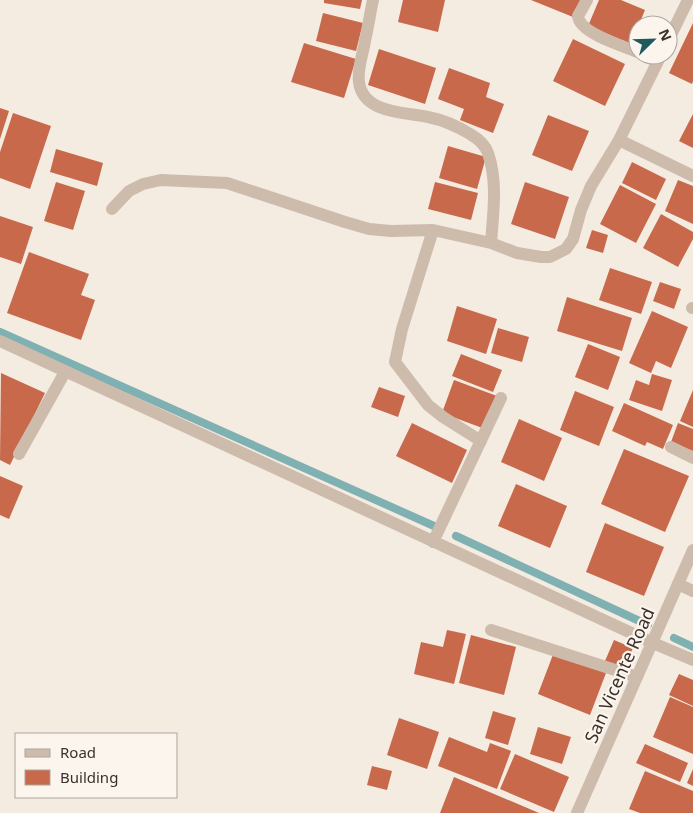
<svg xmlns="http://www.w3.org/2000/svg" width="693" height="813" viewBox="0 0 693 813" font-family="'Noto Sans',sans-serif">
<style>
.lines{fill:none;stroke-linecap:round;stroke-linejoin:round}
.stream{stroke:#7fb0b2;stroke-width:8}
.building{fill:#c8694b}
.minor{stroke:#cdbbac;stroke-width:12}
.tertiary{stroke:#cdbbac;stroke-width:12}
.labels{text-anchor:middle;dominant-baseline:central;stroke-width:4.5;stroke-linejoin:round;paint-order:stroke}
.street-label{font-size:18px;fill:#3b302b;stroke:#fbf5ee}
</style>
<rect width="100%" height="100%" fill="#f4ebe1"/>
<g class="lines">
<path class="stream" d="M 0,332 L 434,526
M 456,536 L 648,625
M 674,638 L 693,647"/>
</g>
<path class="building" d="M 324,0 L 362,0 L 360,9 L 324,3 Z
M 403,0 L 445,0 L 438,32 L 398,22 Z
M 531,0 L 580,0 L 573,17 Z
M 599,0 L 621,0 L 645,10 L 631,44 L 588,26 Z
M 323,13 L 363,23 L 356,51 L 316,41 Z
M 693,23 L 693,81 L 692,84 L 669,73 Z
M 573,39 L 625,64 L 605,106 L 553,81 Z
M 304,43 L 356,59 L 344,98 L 291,82 Z
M 379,49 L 436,68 L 425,104 L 368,85 Z
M 449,68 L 490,83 L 486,97 L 504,104 L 493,133 L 460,120 L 464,109 L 438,99 Z
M 0,108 L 9,111 L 0,139 Z
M 13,113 L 51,126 L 30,189 L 0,178 L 0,152 Z
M 693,114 L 693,148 L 679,141 Z
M 548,115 L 589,131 L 572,171 L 532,155 Z
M 448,146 L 486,157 L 477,189 L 439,178 Z
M 56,149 L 103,163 L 97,186 L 50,172 Z
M 632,162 L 666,179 L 656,200 L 622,183 Z
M 678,180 L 693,186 L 693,224 L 665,211 Z
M 56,182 L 85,191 L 73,230 L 44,221 Z
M 435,182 L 478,193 L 471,220 L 428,209 Z
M 525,182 L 569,197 L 555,239 L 511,224 Z
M 620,185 L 656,204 L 636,243 L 600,224 Z
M 661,214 L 693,232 L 693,239 L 678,267 L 643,248 Z
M 0,216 L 33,227 L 21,264 L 0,257 Z
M 592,230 L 608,235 L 603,253 L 586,248 Z
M 29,252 L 89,274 L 81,295 L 95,300 L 81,340 L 7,313 Z
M 610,268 L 652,282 L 641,314 L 599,300 Z
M 660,282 L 681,289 L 674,309 L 653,301 Z
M 567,297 L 632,318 L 622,351 L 557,331 Z
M 457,306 L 497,319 L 486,354 L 447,341 Z
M 652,311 L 688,327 L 671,368 L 656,361 L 651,373 L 629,363 Z
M 498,328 L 529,337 L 522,362 L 491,353 Z
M 588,344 L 620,357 L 608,390 L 575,377 Z
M 461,354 L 502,370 L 493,392 L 452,376 Z
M 1,373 L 45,393 L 10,465 L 0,460 Z
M 652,374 L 672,380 L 662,411 L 629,400 L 636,380 L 649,385 Z
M 454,380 L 497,396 L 485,429 L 442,413 Z
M 379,387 L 405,396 L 398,417 L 371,407 Z
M 693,390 L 693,427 L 680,421 Z
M 575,391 L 614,407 L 599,446 L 560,430 Z
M 624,403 L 673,425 L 663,449 L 647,442 L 645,446 L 612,431 Z
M 519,419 L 562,438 L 544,481 L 501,462 Z
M 412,423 L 467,450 L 452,483 L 396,456 Z
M 678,423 L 693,429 L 693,451 L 671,442 Z
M 624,449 L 689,476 L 665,532 L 601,504 Z
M 0,476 L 23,486 L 9,519 L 0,515 Z
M 516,484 L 567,506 L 550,548 L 498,526 Z
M 605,523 L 664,547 L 644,596 L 586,572 Z
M 447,630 L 466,634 L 454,684 L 414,674 L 421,642 L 443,647 Z
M 471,635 L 516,647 L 504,695 L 459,683 Z
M 614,640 L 633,648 L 624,669 L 605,661 Z
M 554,652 L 606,673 L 590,715 L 538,694 Z
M 679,674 L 693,680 L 693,706 L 669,695 Z
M 670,697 L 693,707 L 693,754 L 653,737 Z
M 493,711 L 516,718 L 508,745 L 485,738 Z
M 399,718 L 439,732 L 427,769 L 387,755 Z
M 538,727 L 571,737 L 562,764 L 530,754 Z
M 449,737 L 487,752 L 490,743 L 511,751 L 497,789 L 438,766 Z
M 645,744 L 688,763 L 680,782 L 636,763 Z
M 515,754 L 569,777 L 554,812 L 500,789 Z
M 372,766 L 392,771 L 387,790 L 367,785 Z
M 693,769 L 693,786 L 687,783 Z
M 645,771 L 693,791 L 693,813 L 640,813 L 629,809 Z
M 454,777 L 539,813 L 440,813 Z"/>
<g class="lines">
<path class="minor" d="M 373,0 C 370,14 368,28 365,41 C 363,54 357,69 359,82 C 363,114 406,112 428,117 C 443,120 457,126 470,134 C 477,138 485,145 488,153 C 498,182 493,214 491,243
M 587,0 L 578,16 C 579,33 623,46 638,52
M 668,41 L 688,0
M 619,140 L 693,176
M 112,209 L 129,191 L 143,184 L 161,180 L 227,183 L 345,222 L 369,229 L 391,231 L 433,230 L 491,243 L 517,253 L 541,257 L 550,257 L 566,249 L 573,239 L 581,210 L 591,186 L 619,140 L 661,55
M 433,230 L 402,329 L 395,362 L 428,405 L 443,417 L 481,441
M 692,308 L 693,308
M 0,341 L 653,643 L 693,660
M 671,447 L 693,458
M 19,454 L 65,372
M 433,542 L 501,398
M 678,584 L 693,591
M 491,630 L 637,677"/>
<path class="tertiary" d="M 577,813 L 693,550"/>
</g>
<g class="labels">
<g class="street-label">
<text transform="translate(619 675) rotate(-66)">San Vicente Road</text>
</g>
</g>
<rect x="15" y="733" width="162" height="65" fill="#fbf5ee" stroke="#aea6a0"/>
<rect x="25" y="749" width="25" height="8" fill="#cdbbac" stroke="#aea6a0"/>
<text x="60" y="758" font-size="15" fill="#3b302b">Road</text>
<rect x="25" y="770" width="25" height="15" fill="#c8694b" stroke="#aea6a0"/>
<text x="60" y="783" font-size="15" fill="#3b302b">Building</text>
<g transform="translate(653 40) rotate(67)"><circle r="24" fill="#fbf5ee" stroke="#aea6a0"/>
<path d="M0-4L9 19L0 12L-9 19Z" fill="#1f5a5e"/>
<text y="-8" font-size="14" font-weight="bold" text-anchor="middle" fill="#3b302b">N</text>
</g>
</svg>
